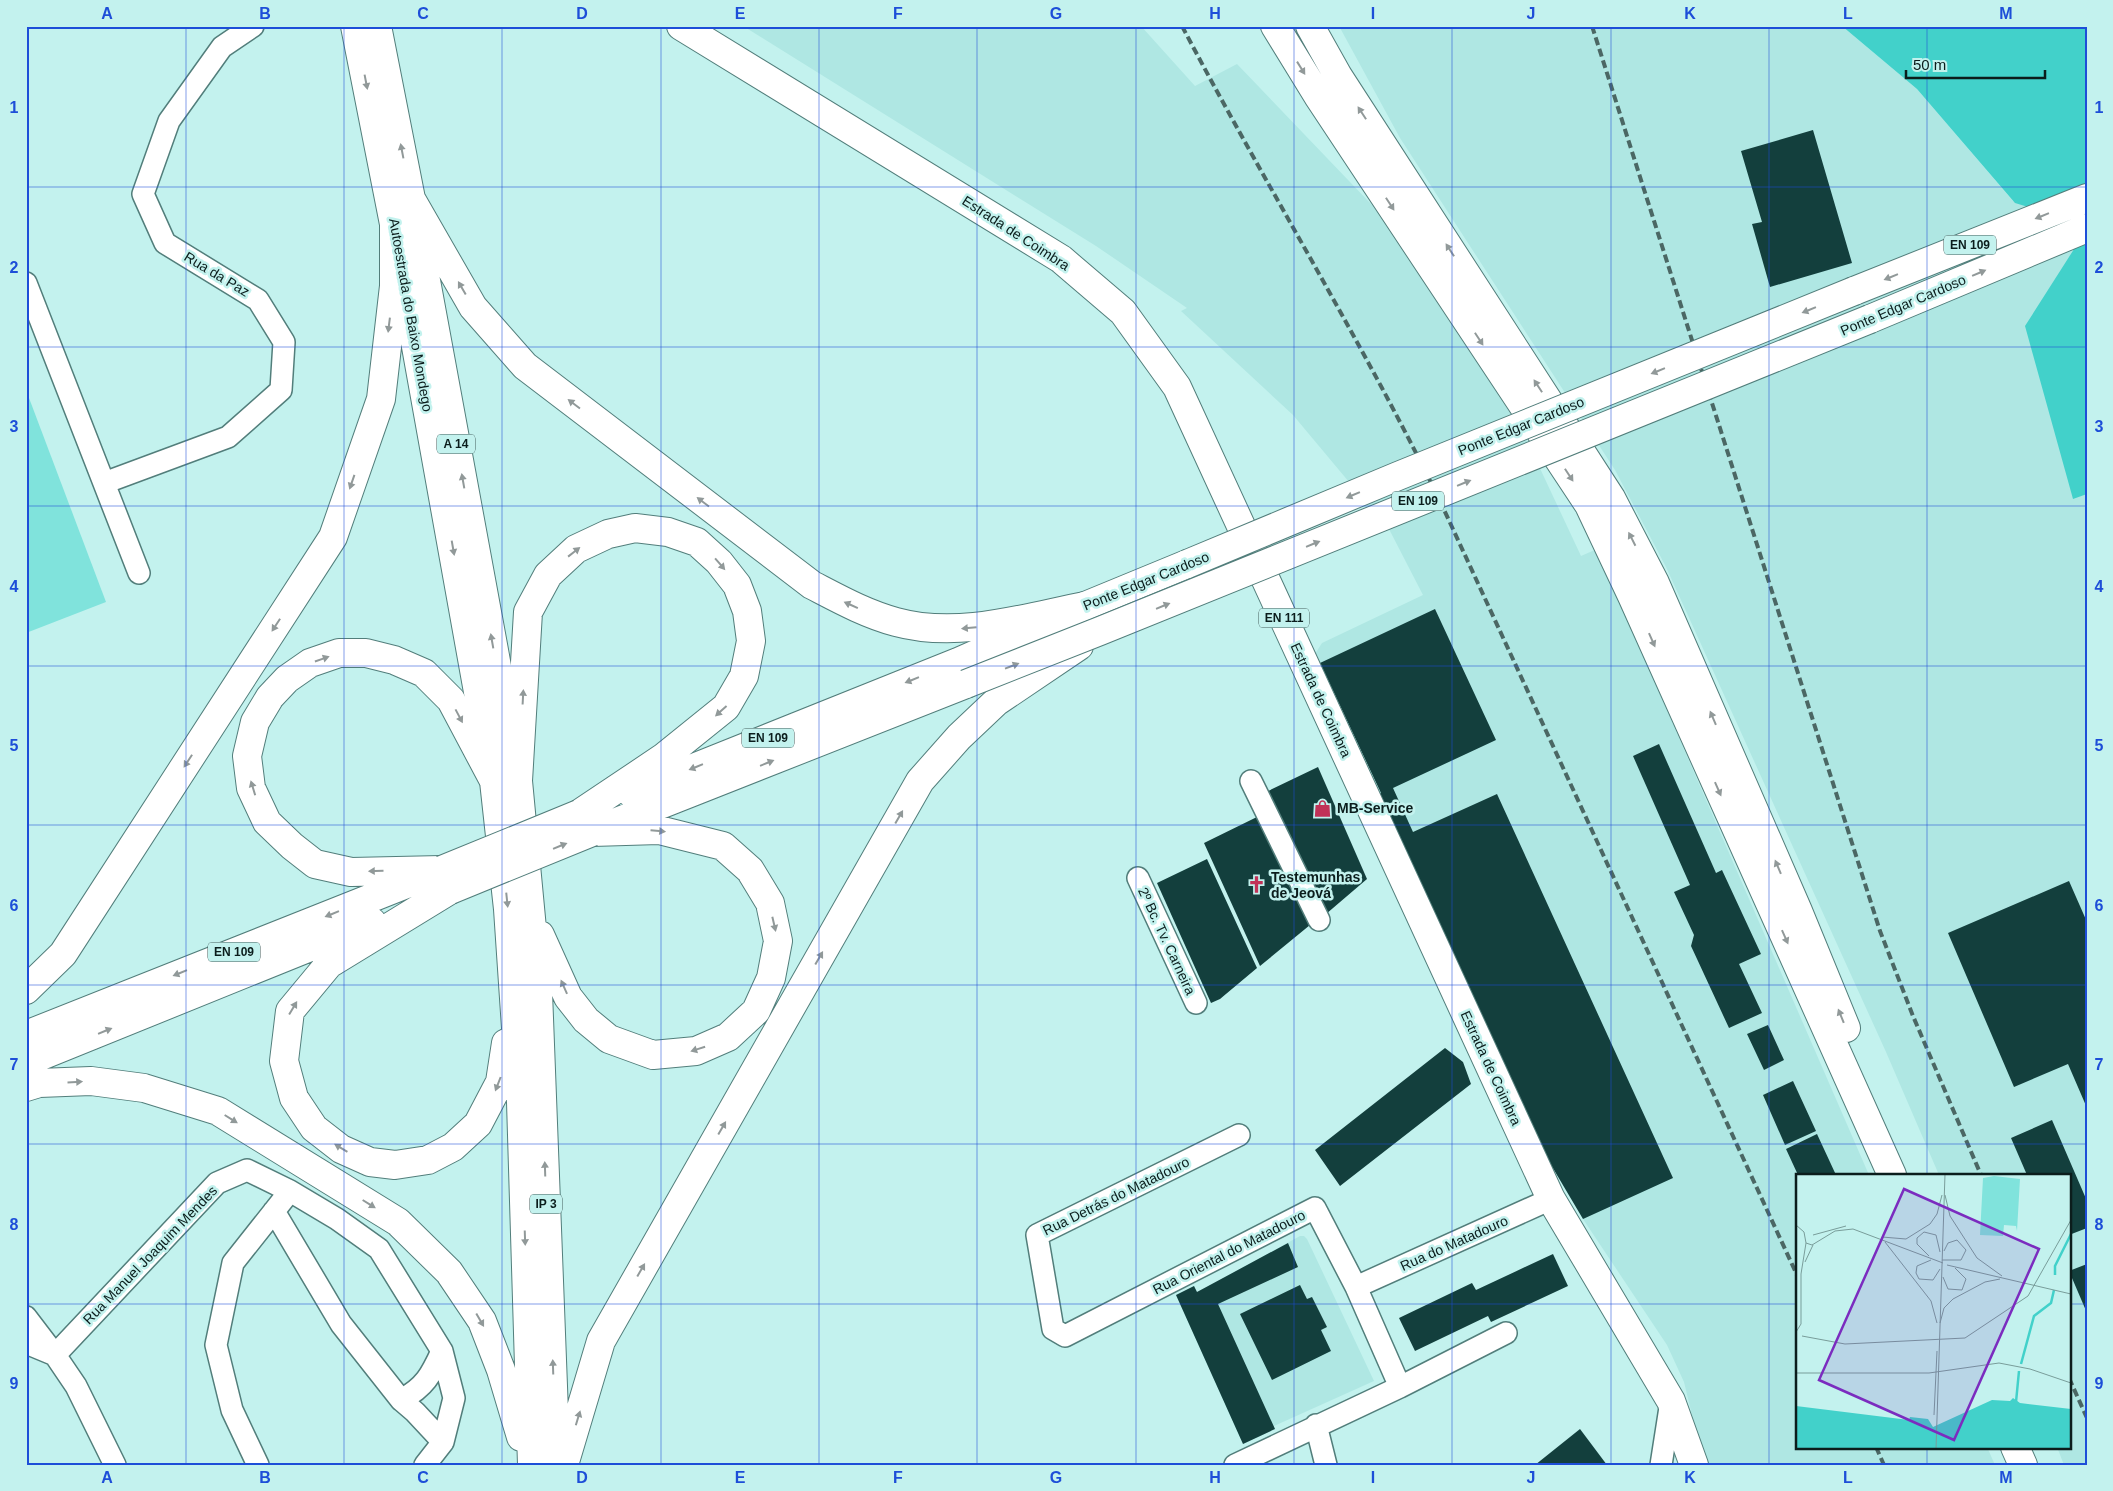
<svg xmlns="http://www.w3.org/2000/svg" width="2113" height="1491" viewBox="0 0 2113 1491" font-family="Arial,sans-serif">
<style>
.built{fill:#afe7e3}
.green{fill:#80e3dc}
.water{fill:#42d1ca}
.building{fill:#133f3d}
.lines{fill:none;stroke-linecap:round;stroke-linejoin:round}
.minor-casing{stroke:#527e7b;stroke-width:24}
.major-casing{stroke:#527e7b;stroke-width:30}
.highway-casing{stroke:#527e7b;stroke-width:30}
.minor{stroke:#fff;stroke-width:21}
.major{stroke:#fff;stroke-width:28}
.highway{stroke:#fff;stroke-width:28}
.rail{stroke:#4b6764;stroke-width:4;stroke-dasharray:8 4;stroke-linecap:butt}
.major-bridge-casing{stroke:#527e7b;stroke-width:30;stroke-linecap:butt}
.major-bridge{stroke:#fff;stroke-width:28}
.oneway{fill:#919999}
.grid{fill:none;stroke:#1d4ed8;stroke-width:1;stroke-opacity:0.55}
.labels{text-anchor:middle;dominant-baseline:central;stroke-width:5;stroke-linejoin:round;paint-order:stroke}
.shield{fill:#c3f2ee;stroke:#425d5b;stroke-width:1}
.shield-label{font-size:12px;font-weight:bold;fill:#0b1d1c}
.street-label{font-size:14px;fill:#0b1d1c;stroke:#c3f2ee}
.poi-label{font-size:14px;font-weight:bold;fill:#0b1d1c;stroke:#c3f2ee;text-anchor:start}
.inset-river{fill:none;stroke:#42d1ca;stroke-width:2.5}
.inset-road{fill:none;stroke:#799d9a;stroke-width:1}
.view{fill:#7b2cbf;fill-opacity:0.15;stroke:#7b2cbf;stroke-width:2.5}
.inset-edge{fill:none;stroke:#0b1d1c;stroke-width:2.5}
.neatline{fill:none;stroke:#1d4ed8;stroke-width:2}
.grid-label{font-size:16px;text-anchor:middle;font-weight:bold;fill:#1d4ed8}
</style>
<rect width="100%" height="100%" fill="#c3f2ee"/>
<path class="built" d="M 743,26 L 1141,26 L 1195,86 L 1237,64 L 1372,205 L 1523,432 L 1581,556 L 1597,549 L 1869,1175 L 1797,1175 L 1797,1447 L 1987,1447 L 1995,1465 L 1704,1465 L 1684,1382 L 1667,1345 L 1583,1219 L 1544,1153 L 1398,839 L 1315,654 L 1322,643 L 1423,595 L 1390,531 L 1293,415 L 1181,311 L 1187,308 L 1096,246 Z
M 1339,26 L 1842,26 L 1917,89 L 2013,201 L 2058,216 L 2076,246 L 2073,498 L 2087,494 L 2087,1465 L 2064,1465 L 2057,1447 L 2069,1447 L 2069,1175 L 1939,1175 L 1886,1052 L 1666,567 L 1615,470 L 1400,138 Z
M 1300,1236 L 1304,1236 L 1307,1239 L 1374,1381 L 1274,1426 L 1275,1429 L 1243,1444 L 1176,1295 L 1194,1286 L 1197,1292 L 1209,1286 Z"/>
<path class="green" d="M 26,390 L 106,602 L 26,633 Z"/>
<path class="water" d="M 1842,26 L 2087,26 L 2087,494 L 2073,499 L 2025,326 L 2076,246 L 2058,216 L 2015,203 L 1917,89 Z"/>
<path class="building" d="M 1813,130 L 1852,263 L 1770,287 L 1752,224 L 1762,222 L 1741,151 Z
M 1435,609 L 1496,740 L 1393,788 L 1413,832 L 1497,794 L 1673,1178 L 1583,1219 L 1544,1153 L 1378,795 L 1381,793 L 1320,663 Z
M 1659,744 L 1716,873 L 1722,870 L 1761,954 L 1739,964 L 1762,1013 L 1729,1028 L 1691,946 L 1694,935 L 1674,892 L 1690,885 L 1633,756 Z
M 1318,767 L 1367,879 L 1319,920 L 1264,793 Z
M 1261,815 L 1310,925 L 1260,966 L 1204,843 Z
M 1207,859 L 1257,968 L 1220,999 L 1211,1003 L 1157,883 Z
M 2069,881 L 2087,922 L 2087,1108 L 2068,1064 L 2014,1087 L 1948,933 Z
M 1768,1025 L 1784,1060 L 1764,1070 L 1747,1034 Z
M 1445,1048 L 1463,1062 L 1471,1084 L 1340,1186 L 1315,1150 Z
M 1793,1081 L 1816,1131 L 1785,1145 L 1763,1095 Z
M 2052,1120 L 2087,1201 L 2087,1228 L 2069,1235 L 2069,1175 L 2027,1175 L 2011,1138 Z
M 1817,1134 L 1836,1175 L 1798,1175 L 1786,1149 Z
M 1288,1243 L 1298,1267 L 1218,1304 L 1275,1429 L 1243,1444 L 1176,1295 L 1194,1286 L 1197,1292 Z
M 1553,1254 L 1568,1286 L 1491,1322 L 1488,1316 L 1415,1351 L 1399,1318 L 1472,1283 L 1476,1290 Z
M 2087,1264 L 2087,1313 L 2069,1271 Z
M 1300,1285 L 1307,1299 L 1312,1297 L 1327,1327 L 1321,1330 L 1331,1351 L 1272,1380 L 1240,1314 Z
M 1580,1429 L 1607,1465 L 1535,1465 Z"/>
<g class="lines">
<defs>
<path id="minor" d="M 26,283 L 139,573
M 104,483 L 228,437 L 281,390 L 284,342 L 258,300 L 165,243 L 143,194 L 169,121 L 222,47 L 253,26
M 1251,781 L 1319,920
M 1138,878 L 1196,1003
M 274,1211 L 341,1324 L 401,1400 L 415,1412 L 443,1442
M 1356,1287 L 1551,1199
M 26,1317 L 55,1355 L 217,1183 L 247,1170 L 290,1191 L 337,1219 L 379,1249 L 442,1351 L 454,1398 L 443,1442 L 425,1465
M 26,1343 L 55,1355 L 76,1386 L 115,1465
M 1400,1387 L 1506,1333
M 401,1400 C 425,1387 431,1375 442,1351
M 1316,1425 L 1326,1465
M 258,1465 L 232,1410 L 216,1345 L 233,1263 L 290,1191
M 1235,1465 L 1400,1387 L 1356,1287 L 1315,1208 L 1065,1336 L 1053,1329 L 1037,1235 L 1239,1135
M 1661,1465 L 1671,1401"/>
<path id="major" d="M 681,26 L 1061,259 L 1123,312 L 1177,387 L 1551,1199 L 1671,1401 L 1694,1465
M 1275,26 L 1318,96 L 1589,505 L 1632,596 L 1892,1175
M 1310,26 L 1338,76 L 1611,498 L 1655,583 L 1798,911 L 1846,1028
M 1854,291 L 2087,198
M 1870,319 L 2087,228
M 631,793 L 958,662 L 1085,606 L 1187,564
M 609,825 L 966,684
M 442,870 L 351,872 L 315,864 L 292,846 L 267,822 L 251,788 L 247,756 L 255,722 L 270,697 L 287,679 L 310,663 L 339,653 L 366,653 L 394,660 L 424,673 L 451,700 L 494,781 L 508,909 L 521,1102 L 532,1465
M 450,890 L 329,964 L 290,1011 L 284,1061 L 294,1098 L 314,1128 L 341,1149 L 370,1162 L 395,1165 L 428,1160 L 453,1147 L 478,1124 L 500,1082 L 506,1043
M 540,935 L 568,997 L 586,1020 L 609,1039 L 653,1055 L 696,1051 L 728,1037 L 756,1011 L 771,978 L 778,941 L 770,903 L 750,870 L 723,846 L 659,830 L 592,832
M 26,1035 L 424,877
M 26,1062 L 372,922
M 26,1087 L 39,1083 L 91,1081 L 144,1088 L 218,1111 L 398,1222 L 449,1272 L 482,1321 L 501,1370 L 521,1437
M 2015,1447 L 2023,1465
M 556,1465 L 538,992 L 518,781 L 528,612 L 548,575 L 576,549 L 608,534 L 635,528 L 668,532 L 697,542 L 719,562 L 737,585 L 747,611 L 751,641 L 744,676 L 726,707 L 664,757 L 579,814
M 564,1465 L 601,1341 L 920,781 L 959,737 L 996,702 L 1079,646"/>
<path id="highway" d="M 355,26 L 394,224 L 494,781
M 377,26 L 411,199 L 518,781
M 411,199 L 473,307 L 525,366 L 812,585 C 839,599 866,614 896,622 C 958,639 1024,618 1085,606
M 26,990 L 63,954 L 333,537 L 381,399 L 394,286 L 394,224"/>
</defs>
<use href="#minor" class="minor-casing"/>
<use href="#major" class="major-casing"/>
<use href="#highway" class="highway-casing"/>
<use href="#minor" class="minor"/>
<use href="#major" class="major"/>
<use href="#highway" class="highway"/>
<path class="rail" d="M 1182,26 C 1266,186 1361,339 1440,501 L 1797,1275
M 1592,26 L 1880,931 L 1913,1016 L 1981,1175
M 2069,1378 L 2087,1418
M 1876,1447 L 1884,1465"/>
<defs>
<path id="major-bridge" d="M 1187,564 L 1398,476 L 1854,291
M 966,684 L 1100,631 L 1870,319
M 442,870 L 579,814
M 450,890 L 592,832"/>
</defs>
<use href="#major-bridge" class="major-bridge-casing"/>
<use href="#major-bridge" class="major-bridge"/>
</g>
<defs><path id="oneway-solid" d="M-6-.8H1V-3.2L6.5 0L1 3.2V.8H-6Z" transform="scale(1.25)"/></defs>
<g class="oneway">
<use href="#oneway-solid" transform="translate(1301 68) rotate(58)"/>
<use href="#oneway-solid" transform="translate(366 82) rotate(79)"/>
<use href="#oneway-solid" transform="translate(1362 113) rotate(-123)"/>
<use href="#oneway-solid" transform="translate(402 151) rotate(-101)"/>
<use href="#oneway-solid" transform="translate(1390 204) rotate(57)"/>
<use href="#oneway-solid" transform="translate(2042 216) rotate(158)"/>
<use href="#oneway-solid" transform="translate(1450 250) rotate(-123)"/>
<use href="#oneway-solid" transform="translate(1979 273) rotate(-23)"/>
<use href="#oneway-solid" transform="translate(1891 277) rotate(158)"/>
<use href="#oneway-solid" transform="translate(462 288) rotate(-120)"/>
<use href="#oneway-solid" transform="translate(1809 310) rotate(158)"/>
<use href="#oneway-solid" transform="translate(389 325) rotate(97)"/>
<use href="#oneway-solid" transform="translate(1479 339) rotate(57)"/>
<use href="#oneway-solid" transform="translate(1658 371) rotate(158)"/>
<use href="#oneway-solid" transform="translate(1538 386) rotate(-123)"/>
<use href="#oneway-solid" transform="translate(574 404) rotate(-143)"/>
<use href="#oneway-solid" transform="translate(1569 475) rotate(57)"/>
<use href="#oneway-solid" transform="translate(463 481) rotate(-100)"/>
<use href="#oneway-solid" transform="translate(352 482) rotate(109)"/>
<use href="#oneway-solid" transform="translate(1464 483) rotate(-22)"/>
<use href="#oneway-solid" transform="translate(1353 495) rotate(157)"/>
<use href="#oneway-solid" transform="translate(703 502) rotate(-143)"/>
<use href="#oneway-solid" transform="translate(1632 539) rotate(-117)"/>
<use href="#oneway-solid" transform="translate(1313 544) rotate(-22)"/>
<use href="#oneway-solid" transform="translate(453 548) rotate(80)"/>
<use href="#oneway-solid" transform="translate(574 552) rotate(-38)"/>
<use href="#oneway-solid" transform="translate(720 564) rotate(49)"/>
<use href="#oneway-solid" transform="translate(851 605) rotate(-156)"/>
<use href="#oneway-solid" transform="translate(1163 606) rotate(-22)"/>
<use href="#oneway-solid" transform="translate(276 625) rotate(123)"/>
<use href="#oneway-solid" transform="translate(969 628) rotate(175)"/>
<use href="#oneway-solid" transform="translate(1652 640) rotate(66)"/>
<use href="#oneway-solid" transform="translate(492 641) rotate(-100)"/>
<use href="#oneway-solid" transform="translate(322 659) rotate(-19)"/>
<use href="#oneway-solid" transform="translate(1012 666) rotate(-21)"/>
<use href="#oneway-solid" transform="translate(912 680) rotate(158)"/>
<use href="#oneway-solid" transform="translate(523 697) rotate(-87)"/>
<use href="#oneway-solid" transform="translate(721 711) rotate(138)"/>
<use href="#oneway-solid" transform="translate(459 716) rotate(62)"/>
<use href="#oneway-solid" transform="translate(1713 718) rotate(-113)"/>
<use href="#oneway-solid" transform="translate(188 761) rotate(123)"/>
<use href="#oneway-solid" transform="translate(767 763) rotate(-22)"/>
<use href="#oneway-solid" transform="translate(696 767) rotate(158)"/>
<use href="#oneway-solid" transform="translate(253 788) rotate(-107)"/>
<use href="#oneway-solid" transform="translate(1718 789) rotate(66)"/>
<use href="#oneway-solid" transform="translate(899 817) rotate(-60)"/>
<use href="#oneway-solid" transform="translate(658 831) rotate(5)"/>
<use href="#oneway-solid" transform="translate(560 846) rotate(-22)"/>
<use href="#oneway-solid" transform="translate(1778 867) rotate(-113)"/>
<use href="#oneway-solid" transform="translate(376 871) rotate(179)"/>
<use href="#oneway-solid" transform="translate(507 900) rotate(84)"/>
<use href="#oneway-solid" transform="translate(332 914) rotate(158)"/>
<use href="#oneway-solid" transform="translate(774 924) rotate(77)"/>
<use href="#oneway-solid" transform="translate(1785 937) rotate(66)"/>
<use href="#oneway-solid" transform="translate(819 958) rotate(-60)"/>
<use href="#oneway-solid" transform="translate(180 973) rotate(158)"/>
<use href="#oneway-solid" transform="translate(564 987) rotate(-114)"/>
<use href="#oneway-solid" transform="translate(293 1008) rotate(-59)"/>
<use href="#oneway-solid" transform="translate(1841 1016) rotate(-112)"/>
<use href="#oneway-solid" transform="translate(105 1031) rotate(-22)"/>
<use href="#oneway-solid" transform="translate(698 1049) rotate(162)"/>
<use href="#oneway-solid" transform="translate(75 1082) rotate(-3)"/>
<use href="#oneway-solid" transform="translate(498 1084) rotate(111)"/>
<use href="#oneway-solid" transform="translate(231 1119) rotate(32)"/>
<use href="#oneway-solid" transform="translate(722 1128) rotate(-60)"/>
<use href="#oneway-solid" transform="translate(341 1148) rotate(-149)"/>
<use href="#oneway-solid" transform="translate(545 1169) rotate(-92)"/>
<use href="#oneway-solid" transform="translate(369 1204) rotate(32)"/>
<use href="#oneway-solid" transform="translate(525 1238) rotate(88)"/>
<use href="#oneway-solid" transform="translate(641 1270) rotate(-60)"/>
<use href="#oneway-solid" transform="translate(480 1320) rotate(60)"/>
<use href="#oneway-solid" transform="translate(553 1367) rotate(-92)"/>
<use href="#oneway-solid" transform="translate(578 1418) rotate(-73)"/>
</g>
<path class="grid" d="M 186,26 L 186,1465M 344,26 L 344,1465M 502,26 L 502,1465M 661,26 L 661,1465M 819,26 L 819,1465M 977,26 L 977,1465M 1136,26 L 1136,1465M 1294,26 L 1294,1465M 1452,26 L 1452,1465M 1611,26 L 1611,1465M 1769,26 L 1769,1465M 1927,26 L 1927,1175M 26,187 L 2087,187M 26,347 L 2087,347M 26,506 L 2087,506M 26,666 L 2087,666M 26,825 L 2087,825M 26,985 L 2087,985M 26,1144 L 2087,1144M 26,1304 L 1797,1304M 2069,1304 L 2087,1304M 1927,1447 L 1927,1465"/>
<defs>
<symbol id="shop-bare" viewBox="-9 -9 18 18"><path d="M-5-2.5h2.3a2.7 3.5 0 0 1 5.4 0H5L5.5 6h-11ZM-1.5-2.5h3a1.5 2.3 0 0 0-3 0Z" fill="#c13258" stroke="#c3f2ee" stroke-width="2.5" paint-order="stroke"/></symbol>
<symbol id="church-bare" viewBox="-9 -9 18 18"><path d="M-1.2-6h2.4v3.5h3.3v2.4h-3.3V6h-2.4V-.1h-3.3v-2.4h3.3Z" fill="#c13258" stroke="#c3f2ee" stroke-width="2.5" paint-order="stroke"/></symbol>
</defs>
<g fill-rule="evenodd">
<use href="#shop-bare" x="1310" y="796" width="25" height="25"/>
<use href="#church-bare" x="1244" y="872" width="25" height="25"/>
</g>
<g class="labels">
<g class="shield">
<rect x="1944" y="235.5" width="52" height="19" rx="4"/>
<rect x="437" y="434.5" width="38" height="19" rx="4"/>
<rect x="1392" y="491.5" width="52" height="19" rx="4"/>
<rect x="1259" y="608.5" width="50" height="19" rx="4"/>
<rect x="742" y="728.5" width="52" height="19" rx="4"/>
<rect x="208" y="942.5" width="52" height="19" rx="4"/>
<rect x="530" y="1194.5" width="32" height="19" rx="4"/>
</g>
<g class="shield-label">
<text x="1970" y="245">EN 109</text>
<text x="456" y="444">A 14</text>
<text x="1418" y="501">EN 109</text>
<text x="1284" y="618">EN 111</text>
<text x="768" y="738">EN 109</text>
<text x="234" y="952">EN 109</text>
<text x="546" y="1204">IP 3</text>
</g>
<g class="street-label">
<text transform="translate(1016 233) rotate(33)">Estrada de Coimbra</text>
<text transform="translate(217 274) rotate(31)">Rua da Paz</text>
<text transform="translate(1903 305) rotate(-23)">Ponte Edgar Cardoso</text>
<text transform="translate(411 315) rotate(80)">Autoestrada do Baixo Mondego</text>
<text transform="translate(1521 426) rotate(-22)">Ponte Edgar Cardoso</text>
<text transform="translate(1146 581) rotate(-22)">Ponte Edgar Cardoso</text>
<text transform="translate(1321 700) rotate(65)">Estrada de Coimbra</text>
<text transform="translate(1167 941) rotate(65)">2º Bc. Tv. Carneira</text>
<text transform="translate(1491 1068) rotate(65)">Estrada de Coimbra</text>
<text transform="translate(1116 1196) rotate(-26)">Rua Detrás do Matadouro</text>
<text transform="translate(1454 1243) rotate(-24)">Rua do Matadouro</text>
<text transform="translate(1229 1252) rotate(-27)">Rua Oriental do Matadouro</text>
<text transform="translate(150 1255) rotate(-46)">Rua Manuel Joaquim Mendes</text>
</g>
<g class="poi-label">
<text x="1337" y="808">MB-Service</text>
<text x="1271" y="877">Testemunhas<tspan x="1271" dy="16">de Jeová</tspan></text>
</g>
</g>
<g transform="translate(1796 1174)">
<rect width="275" height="275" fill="#c3f2ee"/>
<path d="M 198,2 L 224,5 L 221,57 L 220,52 L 208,51 L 207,62 L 184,61 L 187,4 Z" fill="#80e3dc"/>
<path d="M 217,224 L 224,229 L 275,235 L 275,275 L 0,275 L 0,232 L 113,246 L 114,243 L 132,245 L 137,253 L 196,226 L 214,227 Z" fill="#42d1ca"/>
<path class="inset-river" d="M 259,101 L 259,92 L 275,60M 225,190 L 238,142 L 255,129 L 258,116M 220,228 L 223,197"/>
<path class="inset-road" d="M 149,21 L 154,42 L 181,84 L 206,102M 0,51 L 8,58 L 10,69 L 5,100 L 5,150 L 0,158M 17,61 L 50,52M 86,63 L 110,65 L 134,50 L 141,40 L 146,21M 89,68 L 135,127 L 141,149M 10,69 L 16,71 L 39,57 L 57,55 L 147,89M 133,82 L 121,70 L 121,64 L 128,58 L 140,61 L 144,78M 135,86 L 121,92 L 120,99 L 123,105 L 137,106 L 144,95M 146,86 L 165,86 L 170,76 L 161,66 L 152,69 L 148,77M 9,88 L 17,71M 151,91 L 275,120M 147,103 L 152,115 L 166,116 L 170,105 L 159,94M 144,149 L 148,134 L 157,125 L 189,108 L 204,105M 6,162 L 49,170 L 169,164 L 232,122 L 275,46M 0,199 L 133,199 L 203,189 L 234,195 L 275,209M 138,241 L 141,177M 140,275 L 149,0"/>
<path class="view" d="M 108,15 L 243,75 L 158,266 L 23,206 Z"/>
<rect width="275" height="275" class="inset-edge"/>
</g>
<rect width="2113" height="1491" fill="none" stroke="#c3f2ee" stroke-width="55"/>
<path d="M1906 70v8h139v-8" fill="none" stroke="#0b1d1c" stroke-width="2.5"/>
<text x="1913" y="70" font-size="15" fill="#0b1d1c" stroke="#c3f2ee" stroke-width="4" paint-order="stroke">50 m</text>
<rect x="28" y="28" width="2058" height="1436" class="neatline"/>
<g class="grid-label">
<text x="107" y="19">A</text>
<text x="265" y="19">B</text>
<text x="423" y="19">C</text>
<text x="582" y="19">D</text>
<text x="740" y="19">E</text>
<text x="898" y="19">F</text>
<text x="1056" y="19">G</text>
<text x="1215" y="19">H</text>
<text x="1373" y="19">I</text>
<text x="1531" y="19">J</text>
<text x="1690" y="19">K</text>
<text x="1848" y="19">L</text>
<text x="2006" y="19">M</text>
<text x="14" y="113">1</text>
<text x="2099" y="113">1</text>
<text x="14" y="273">2</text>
<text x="2099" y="273">2</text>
<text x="14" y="432">3</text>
<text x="2099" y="432">3</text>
<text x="14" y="592">4</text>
<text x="2099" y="592">4</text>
<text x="14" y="751">5</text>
<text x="2099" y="751">5</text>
<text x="14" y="911">6</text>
<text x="2099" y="911">6</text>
<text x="14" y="1070">7</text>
<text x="2099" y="1070">7</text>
<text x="14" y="1230">8</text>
<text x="2099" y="1230">8</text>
<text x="14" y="1389">9</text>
<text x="2099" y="1389">9</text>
<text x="107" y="1483">A</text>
<text x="265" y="1483">B</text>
<text x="423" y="1483">C</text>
<text x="582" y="1483">D</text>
<text x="740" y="1483">E</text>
<text x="898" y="1483">F</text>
<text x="1056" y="1483">G</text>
<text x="1215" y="1483">H</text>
<text x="1373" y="1483">I</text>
<text x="1531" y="1483">J</text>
<text x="1690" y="1483">K</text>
<text x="1848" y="1483">L</text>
<text x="2006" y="1483">M</text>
</g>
</svg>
